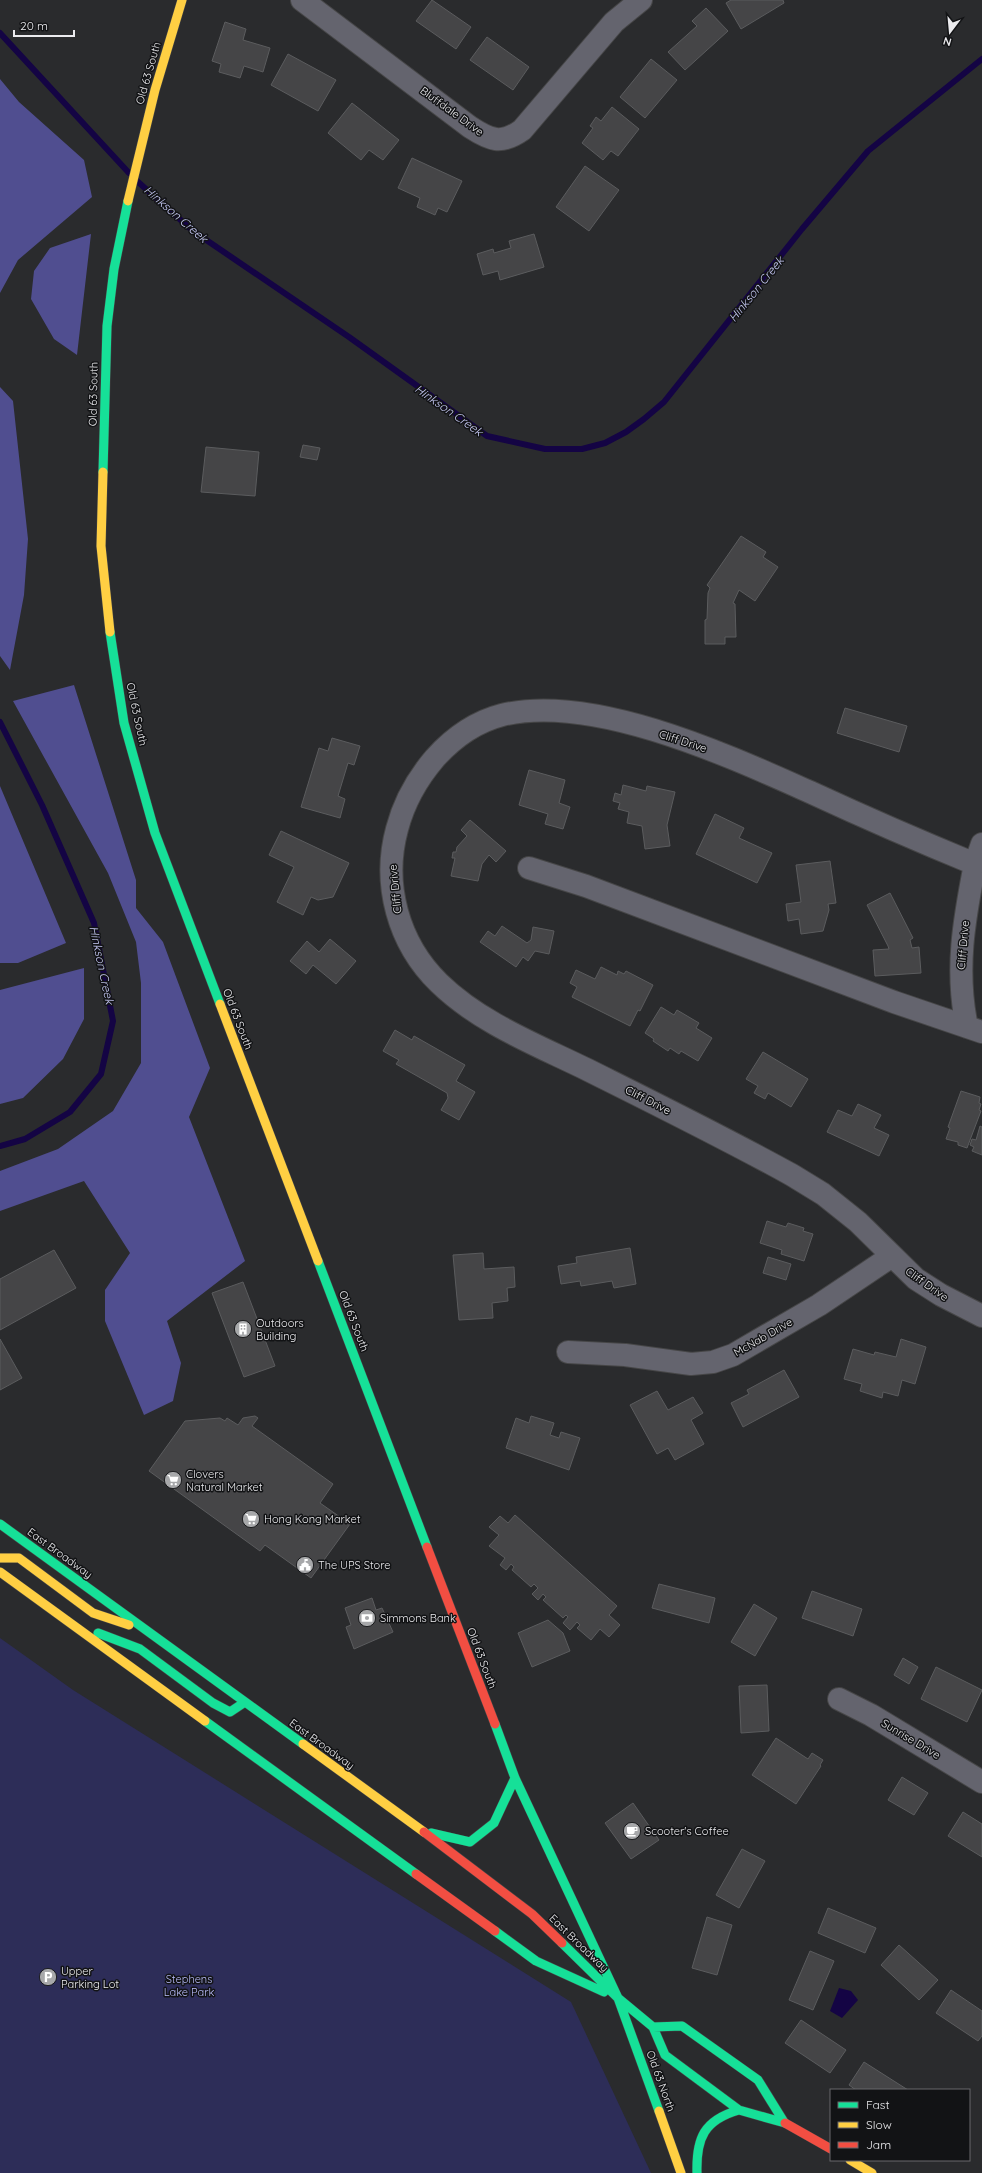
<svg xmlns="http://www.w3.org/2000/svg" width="982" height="2173" viewBox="0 0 982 2173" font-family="Quicksand,sans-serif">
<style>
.green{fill:#2d2d58}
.forest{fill:#504e90}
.water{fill:#140444}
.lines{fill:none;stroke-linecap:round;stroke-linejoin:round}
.stream{stroke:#140444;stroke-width:6}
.building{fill:#454547;stroke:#5b5c5e}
.street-casing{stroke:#464647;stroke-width:24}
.fast-casing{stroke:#464647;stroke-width:10}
.slow-casing{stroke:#464647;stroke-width:10}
.jam-casing{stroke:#464647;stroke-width:10}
.street{stroke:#64646e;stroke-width:22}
.fast{stroke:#16e098;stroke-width:9}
.slow{stroke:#ffcf43;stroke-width:9}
.jam{stroke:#f24e42;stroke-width:9}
.labels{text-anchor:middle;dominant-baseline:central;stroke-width:3;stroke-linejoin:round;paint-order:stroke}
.street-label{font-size:11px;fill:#ebebee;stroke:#121315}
.poi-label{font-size:11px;fill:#ebebee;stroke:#121315;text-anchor:start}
.park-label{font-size:11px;fill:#bbbefe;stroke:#121315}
.water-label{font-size:12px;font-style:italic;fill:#c6c9f4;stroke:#121315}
</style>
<rect width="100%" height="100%" fill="#2a2b2d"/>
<path class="green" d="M 0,1638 L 73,1690 L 571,2002 L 651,2173 L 0,2173 Z"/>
<path class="forest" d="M 0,79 L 19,102 L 84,160 L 92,197 L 18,260 L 0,293 Z
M 91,234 L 77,355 L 54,339 L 31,299 L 34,271 L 50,248 Z
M 0,387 L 13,401 L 28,539 L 24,595 L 10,670 L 0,656 Z
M 74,685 L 136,880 L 136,908 L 163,942 L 210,1068 L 189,1117 L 245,1261 L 167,1321 L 181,1363 L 173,1401 L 144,1415 L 105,1321 L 105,1290 L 130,1253 L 84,1181 L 0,1211 L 0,1171 L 58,1149 L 113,1111 L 141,1063 L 141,983 L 136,942 L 108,873 L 13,701 Z
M 0,786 L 66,943 L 18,963 L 0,963 Z
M 84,968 L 84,1019 L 63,1059 L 23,1098 L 0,1104 L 0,990 Z"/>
<path class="water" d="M 839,1988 L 851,1991 L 858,2000 L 842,2018 L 830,2011 Z"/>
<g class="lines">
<path class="stream" d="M 0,33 L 129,173
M 137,181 L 193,231 L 349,337 L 487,436 L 545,449 L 582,449 L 605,443 L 626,432 L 644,419 L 664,402 L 802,229 L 868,151 L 982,59
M 0,722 L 42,805 L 94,923 L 113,1021 L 101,1074 L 70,1112 L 25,1139 L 0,1146"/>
</g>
<path class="building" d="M 432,0 L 471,27 L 456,49 L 416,21 Z
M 731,0 L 783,0 L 784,3 L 741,29 L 726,3 Z
M 706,8 L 728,31 L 685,70 L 668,52 L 697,26 L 692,21 Z
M 225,22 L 246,29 L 243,40 L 270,48 L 263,72 L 244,66 L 240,78 L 219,72 L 221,64 L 212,61 Z
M 487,37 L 529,67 L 513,90 L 470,60 Z
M 288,54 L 336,80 L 318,111 L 271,85 Z
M 651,59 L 677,80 L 645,118 L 620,97 Z
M 352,103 L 399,140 L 383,160 L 369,150 L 361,160 L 328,133 Z
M 612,107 L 639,129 L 618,156 L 611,151 L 603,160 L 582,143 L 593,128 L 590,126 L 596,117 L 601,121 Z
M 412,158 L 462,181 L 447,212 L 438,208 L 435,215 L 417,207 L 420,198 L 398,188 Z
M 585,166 L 619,190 L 589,231 L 556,207 Z
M 534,234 L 544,267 L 500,280 L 498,271 L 483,275 L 477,254 L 493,249 L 494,253 L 511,248 L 509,241 Z
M 303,445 L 320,448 L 317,460 L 300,457 Z
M 206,447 L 259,452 L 255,496 L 201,492 Z
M 741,536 L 766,552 L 763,557 L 778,567 L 755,601 L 739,590 L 733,603 L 735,604 L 736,637 L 725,637 L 725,644 L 705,644 L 705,620 L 707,619 L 708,593 L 710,588 L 707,585 Z
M 845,708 L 907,726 L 899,752 L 837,733 Z
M 332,738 L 360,746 L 354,765 L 348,763 L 338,796 L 345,799 L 340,818 L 301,807 L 319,748 L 328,751 Z
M 529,770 L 565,780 L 559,803 L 570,807 L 563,829 L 545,824 L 548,814 L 519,805 Z
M 623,785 L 646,791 L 647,786 L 675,792 L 667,825 L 670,846 L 645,849 L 642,826 L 627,823 L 629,812 L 618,809 L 620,803 L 613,801 L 615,793 L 621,795 Z
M 715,814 L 744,828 L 739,838 L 772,853 L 757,883 L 696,854 Z
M 470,820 L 506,851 L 496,862 L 489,855 L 482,864 L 478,881 L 451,876 L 455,858 L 452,858 L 453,852 L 456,852 L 457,847 L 467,836 L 461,830 Z
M 281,831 L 349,863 L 333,897 L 318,900 L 311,897 L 303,915 L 277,902 L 294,867 L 269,855 Z
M 830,861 L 836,903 L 828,904 L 829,910 L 823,931 L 801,934 L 799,919 L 788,921 L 786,904 L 801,902 L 796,865 Z
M 890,893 L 913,938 L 910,940 L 912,948 L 919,947 L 921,973 L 875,976 L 873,950 L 889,949 L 888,946 L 867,905 Z
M 502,926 L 527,943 L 531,940 L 533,927 L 554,931 L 549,954 L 535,951 L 528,961 L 523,957 L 516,967 L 480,942 L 488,931 L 495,936 Z
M 330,939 L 356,961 L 336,984 L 313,965 L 306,974 L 290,961 L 307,941 L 319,952 Z
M 601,967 L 617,975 L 618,971 L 624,974 L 626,971 L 653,985 L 640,1011 L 638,1010 L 630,1026 L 572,997 L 577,987 L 570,983 L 576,970 L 595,979 Z
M 661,1007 L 674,1015 L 677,1010 L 699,1023 L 696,1028 L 712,1038 L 698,1061 L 681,1051 L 679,1054 L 670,1048 L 668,1051 L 653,1041 L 654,1039 L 645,1033 Z
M 395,1030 L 412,1040 L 414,1036 L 465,1065 L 456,1081 L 475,1092 L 459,1120 L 441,1110 L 448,1098 L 447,1093 L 396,1064 L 399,1060 L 383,1051 Z
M 763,1052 L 808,1079 L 791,1107 L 768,1093 L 765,1099 L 754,1093 L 758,1086 L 746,1079 Z
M 961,1091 L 980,1097 L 979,1103 L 981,1104 L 979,1110 L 981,1111 L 967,1148 L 958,1145 L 958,1142 L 946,1139 L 950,1128 L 948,1127 Z
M 858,1104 L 881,1115 L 874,1128 L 889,1135 L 879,1156 L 827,1132 L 838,1110 L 852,1116 Z
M 980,1126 L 982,1127 L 982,1155 L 972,1151 L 974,1147 L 970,1145 L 972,1139 L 976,1140 Z
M 767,1221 L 786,1227 L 788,1223 L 804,1228 L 803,1231 L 813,1234 L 804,1261 L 781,1254 L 782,1250 L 760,1243 Z
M 630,1248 L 636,1284 L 614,1288 L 612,1281 L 581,1286 L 580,1281 L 561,1284 L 558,1266 L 577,1263 L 576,1257 Z
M 54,1250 L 76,1288 L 0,1330 L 0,1279 Z
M 483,1253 L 484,1269 L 514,1267 L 515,1287 L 507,1288 L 508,1301 L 492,1303 L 493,1318 L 459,1320 L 453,1255 Z
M 768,1257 L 791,1264 L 786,1280 L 763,1273 Z
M 243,1282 L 275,1366 L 244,1377 L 212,1293 Z
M 0,1339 L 22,1378 L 0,1390 Z
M 901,1339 L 926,1347 L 915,1384 L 902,1380 L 898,1396 L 883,1392 L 882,1398 L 860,1391 L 862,1384 L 844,1379 L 853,1349 L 874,1355 L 875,1352 L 896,1357 Z
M 784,1370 L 799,1397 L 743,1427 L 731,1403 L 749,1394 L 747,1390 Z
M 657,1391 L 668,1410 L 693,1397 L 703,1413 L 691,1420 L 704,1444 L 675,1460 L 668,1448 L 657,1454 L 630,1405 Z
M 255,1416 L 258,1418 L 252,1426 L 333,1484 L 320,1503 L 350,1524 L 311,1578 L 265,1545 L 260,1551 L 149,1471 L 185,1421 L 220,1418 L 225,1421 L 227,1418 L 238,1425 L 243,1418 Z
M 531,1416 L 554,1423 L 550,1435 L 559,1438 L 561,1432 L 580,1438 L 569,1470 L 506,1448 L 516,1418 L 529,1423 Z
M 515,1515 L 617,1606 L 609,1615 L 620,1625 L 609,1637 L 600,1629 L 591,1640 L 577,1628 L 580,1625 L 577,1622 L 570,1630 L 563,1623 L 568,1617 L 566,1615 L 563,1618 L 543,1600 L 546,1597 L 543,1594 L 538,1600 L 532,1594 L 538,1588 L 534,1584 L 531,1587 L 512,1570 L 514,1567 L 511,1564 L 506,1570 L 500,1565 L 505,1558 L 489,1546 L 499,1535 L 489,1527 L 500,1516 L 508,1523 Z
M 659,1584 L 715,1598 L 709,1623 L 652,1608 Z
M 812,1591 L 862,1609 L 853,1636 L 802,1618 Z
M 372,1598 L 376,1610 L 382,1608 L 393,1632 L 354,1649 L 346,1627 L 351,1625 L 345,1608 Z
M 754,1604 L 777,1618 L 755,1656 L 731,1642 Z
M 548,1620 L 563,1633 L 570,1651 L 532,1667 L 518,1633 Z
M 903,1658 L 918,1667 L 909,1684 L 894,1675 Z
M 936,1667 L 982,1690 L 967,1722 L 921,1699 Z
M 767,1685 L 769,1731 L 741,1733 L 739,1686 Z
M 776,1738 L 808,1759 L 812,1753 L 823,1760 L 820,1765 L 821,1766 L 796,1804 L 752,1775 Z
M 902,1777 L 928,1793 L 914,1815 L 888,1800 Z
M 633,1803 L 659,1840 L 631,1859 L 605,1823 Z
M 963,1812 L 982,1824 L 982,1857 L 948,1836 Z
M 742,1849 L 765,1861 L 739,1908 L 716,1895 Z
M 828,1908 L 876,1928 L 865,1953 L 818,1933 Z
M 707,1917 L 732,1925 L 717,1975 L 692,1968 Z
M 899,1945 L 938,1980 L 919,2000 L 881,1965 Z
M 810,1951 L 834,1961 L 813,2010 L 789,2000 Z
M 951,1990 L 982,2011 L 982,2036 L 978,2041 L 936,2013 Z
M 801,2020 L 846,2050 L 830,2073 L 785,2043 Z
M 864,2062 L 908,2090 L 856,2090 L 849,2085 Z"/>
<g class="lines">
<defs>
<path id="street" d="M 302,0 L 470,127 C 490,140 501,145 522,130 L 614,22 L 641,0
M 975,864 L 982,844
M 529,868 L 586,886 L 894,1002 L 982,1032
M 967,1027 C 955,970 964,920 975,864 C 919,841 864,817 810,792 C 727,755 592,693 502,715 C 475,722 453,738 435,758 C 417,779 404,802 397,829 C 382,884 398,943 439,983 C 480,1023 537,1045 588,1070 C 656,1104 725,1138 792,1175 L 823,1194 L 858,1222 L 916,1279 L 941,1295 L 982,1316
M 568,1352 L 625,1355 L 691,1364 L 713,1362 L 733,1355 L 819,1305 L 892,1256
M 839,1699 L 871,1715 L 982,1782"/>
<path id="fast" d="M 103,472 L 107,326 L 114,269 L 128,201
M 110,632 L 124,723 L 155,833 L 220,1004
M 318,1261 L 427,1547
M 0,1524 L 303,1744
M 98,1633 L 140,1649 L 213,1703 L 230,1712 L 245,1702
M 205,1721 L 416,1874
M 495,1724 L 515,1778 L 618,1998 L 659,2111
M 431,1833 L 470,1842 L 494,1823 L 515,1778
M 495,1931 L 536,1961 L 604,1992
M 562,1943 L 618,1998 L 653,2027 L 665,2055 L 739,2110 L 785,2123
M 653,2027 L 682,2026 L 758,2080 L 784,2122
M 697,2173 C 696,2138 704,2120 739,2110"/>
<path id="slow" d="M 128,201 L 155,90 L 182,0
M 103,472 L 101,546 L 110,632
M 220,1004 L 318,1261
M 0,1558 L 19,1558 L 93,1613 L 129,1625
M 0,1572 L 205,1721
M 303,1744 L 424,1832
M 659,2111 L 681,2173
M 850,2160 L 872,2173"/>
<path id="jam" d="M 427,1547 L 495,1724
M 424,1832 L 532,1914 L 562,1943
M 416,1874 L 495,1931
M 785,2123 L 831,2149"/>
</defs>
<use href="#street" class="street-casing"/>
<use href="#fast" class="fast-casing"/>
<use href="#slow" class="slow-casing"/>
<use href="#jam" class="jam-casing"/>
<use href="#street" class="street"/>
<use href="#fast" class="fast"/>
<use href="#slow" class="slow"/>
<use href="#jam" class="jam"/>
</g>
<defs>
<symbol id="building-disc" viewBox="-11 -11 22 22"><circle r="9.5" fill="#a7a8aa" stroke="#121315"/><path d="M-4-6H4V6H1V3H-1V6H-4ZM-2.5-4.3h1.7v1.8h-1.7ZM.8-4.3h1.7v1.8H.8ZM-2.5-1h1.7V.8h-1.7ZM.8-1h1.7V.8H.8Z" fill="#fff"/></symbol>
<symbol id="supermarket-disc" viewBox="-11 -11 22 22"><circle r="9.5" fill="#a7a8aa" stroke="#121315"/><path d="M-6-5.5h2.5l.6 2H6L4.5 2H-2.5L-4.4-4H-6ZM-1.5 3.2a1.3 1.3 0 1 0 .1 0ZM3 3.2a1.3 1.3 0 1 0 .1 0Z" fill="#fff"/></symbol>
<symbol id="civic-disc" viewBox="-11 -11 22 22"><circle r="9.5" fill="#a7a8aa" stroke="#121315"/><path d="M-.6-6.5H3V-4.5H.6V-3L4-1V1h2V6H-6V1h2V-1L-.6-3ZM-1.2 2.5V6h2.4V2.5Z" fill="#fff"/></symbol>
<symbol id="bank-disc" viewBox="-11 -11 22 22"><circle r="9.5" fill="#a7a8aa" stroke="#121315"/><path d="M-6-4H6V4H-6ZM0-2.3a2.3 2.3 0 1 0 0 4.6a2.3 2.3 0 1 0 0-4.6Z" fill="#fff"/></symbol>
<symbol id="cafe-disc" viewBox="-11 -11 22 22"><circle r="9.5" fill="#a7a8aa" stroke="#121315"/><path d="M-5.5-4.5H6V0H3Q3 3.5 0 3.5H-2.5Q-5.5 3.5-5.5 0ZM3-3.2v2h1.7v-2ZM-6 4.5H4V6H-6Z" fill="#fff"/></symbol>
<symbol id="parking-disc" viewBox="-11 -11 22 22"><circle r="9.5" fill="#a7a8aa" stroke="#121315"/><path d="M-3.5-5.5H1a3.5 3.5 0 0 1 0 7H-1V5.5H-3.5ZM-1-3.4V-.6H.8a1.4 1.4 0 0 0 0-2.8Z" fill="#fff"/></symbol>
</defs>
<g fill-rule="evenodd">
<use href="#building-disc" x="233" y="1319" width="20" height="20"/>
<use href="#supermarket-disc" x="163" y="1470" width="20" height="20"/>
<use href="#supermarket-disc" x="241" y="1509" width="20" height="20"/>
<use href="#civic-disc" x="295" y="1555" width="20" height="20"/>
<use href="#bank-disc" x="357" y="1608" width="20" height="20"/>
<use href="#cafe-disc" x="622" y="1821" width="20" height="20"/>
<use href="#parking-disc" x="38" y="1967" width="20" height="20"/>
</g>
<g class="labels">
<g class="street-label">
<text transform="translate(148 73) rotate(-74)">Old 63 South</text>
<text transform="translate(452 111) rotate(36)">Bluffdale Drive</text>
<text transform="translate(93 394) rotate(-89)">Old 63 South</text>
<text transform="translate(137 714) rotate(78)">Old 63 South</text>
<text transform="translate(683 741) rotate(18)">Cliff Drive</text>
<text transform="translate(395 889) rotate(-96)">Cliff Drive</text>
<text transform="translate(963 945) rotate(-85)">Cliff Drive</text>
<text transform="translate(238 1019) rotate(69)">Old 63 South</text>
<text transform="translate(648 1100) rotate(27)">Cliff Drive</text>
<text transform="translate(927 1284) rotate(35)">Cliff Drive</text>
<text transform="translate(354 1321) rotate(69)">Old 63 South</text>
<text transform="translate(763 1337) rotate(-30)">McNab Drive</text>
<text transform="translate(60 1553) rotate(36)">East Broadway</text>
<text transform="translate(482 1658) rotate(69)">Old 63 South</text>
<text transform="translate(911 1739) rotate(31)">Sunrise Drive</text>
<text transform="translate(322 1744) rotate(36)">East Broadway</text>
<text transform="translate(579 1943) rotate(44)">East Broadway</text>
<text transform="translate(661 2081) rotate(70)">Old 63 North</text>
</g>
<g class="poi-label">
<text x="256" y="1323">Outdoors<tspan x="256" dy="13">Building</tspan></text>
<text x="186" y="1474">Clovers<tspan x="186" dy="13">Natural Market</tspan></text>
<text x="264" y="1519">Hong Kong Market</text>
<text x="318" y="1565">The UPS Store</text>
<text x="380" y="1618">Simmons Bank</text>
<text x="645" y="1831">Scooter's Coffee</text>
<text x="61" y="1971">Upper<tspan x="61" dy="13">Parking Lot</tspan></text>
</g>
<g class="park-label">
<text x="189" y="1979">Stephens<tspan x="189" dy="13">Lake Park</tspan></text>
</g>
<g class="water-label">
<text transform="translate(176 214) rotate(41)">Hinkson Creek</text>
<text transform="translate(756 289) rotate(-51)">Hinkson Creek</text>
<text transform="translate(449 410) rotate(35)">Hinkson Creek</text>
<text transform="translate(102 965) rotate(78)">Hinkson Creek</text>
</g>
</g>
<rect x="830" y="2089" width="140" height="72" fill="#121315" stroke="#69696c"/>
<rect x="838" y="2102" width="20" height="6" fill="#16e098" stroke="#69696c"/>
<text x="866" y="2109" font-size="12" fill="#ebebee">Fast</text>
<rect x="838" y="2122" width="20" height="6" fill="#ffcf43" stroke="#69696c"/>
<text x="866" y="2129" font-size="12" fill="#ebebee">Slow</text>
<rect x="838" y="2142" width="20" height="6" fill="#f24e42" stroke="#69696c"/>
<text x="866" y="2149" font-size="12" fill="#ebebee">Jam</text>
<g transform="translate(950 32) rotate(196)" stroke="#121315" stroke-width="3" paint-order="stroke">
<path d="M0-3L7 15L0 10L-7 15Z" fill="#ebebee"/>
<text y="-6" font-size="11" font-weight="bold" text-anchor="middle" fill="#ebebee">N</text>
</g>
<path d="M14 30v6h60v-6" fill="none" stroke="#ebebee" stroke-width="2"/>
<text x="20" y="30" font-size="12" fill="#ebebee" stroke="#121315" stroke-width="3" paint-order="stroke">20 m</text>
</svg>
